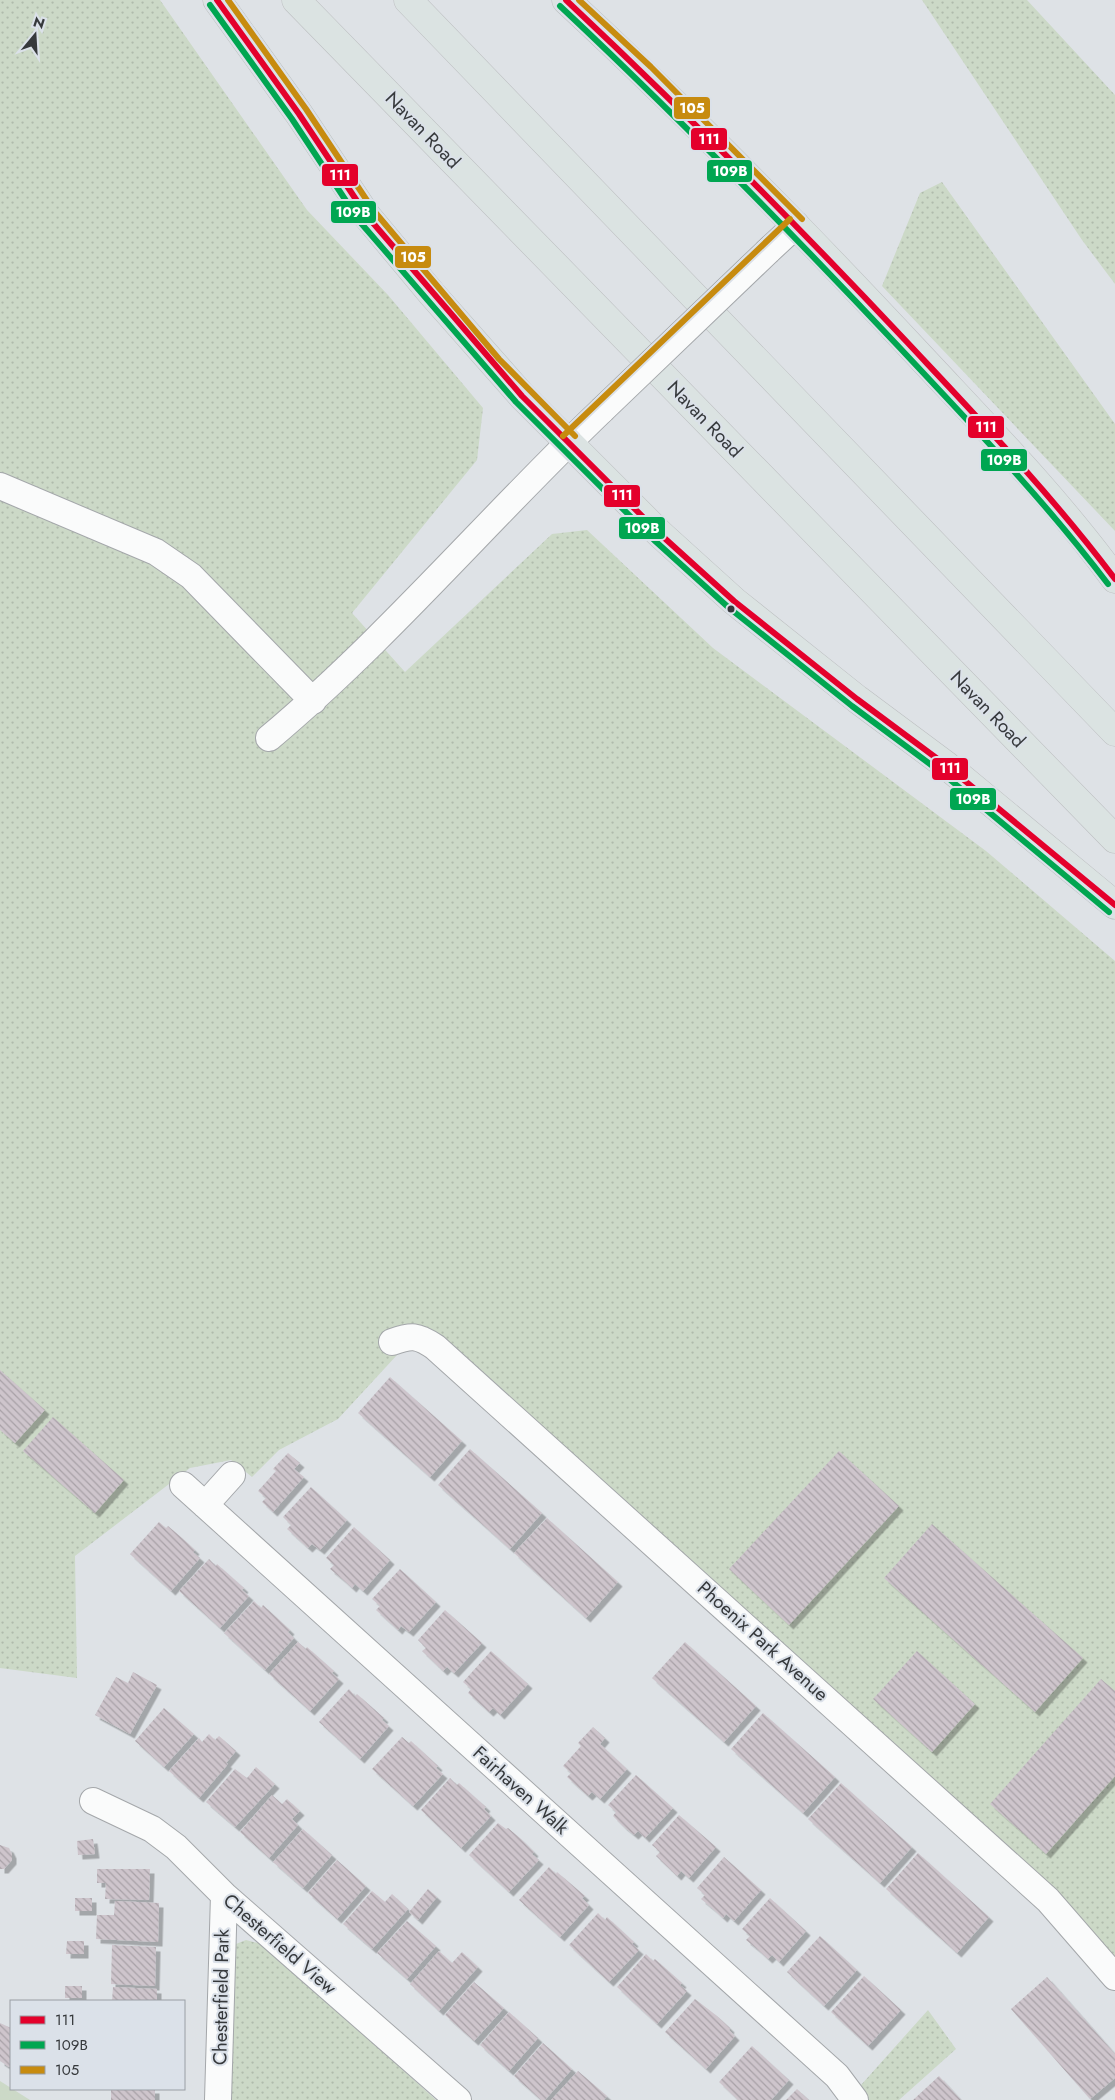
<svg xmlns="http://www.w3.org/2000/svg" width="1115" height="2100" viewBox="0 0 1115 2100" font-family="Jost,sans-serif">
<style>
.grass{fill:url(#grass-dots)}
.green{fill:#ccd9c7}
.building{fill:url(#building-back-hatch);filter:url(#shadow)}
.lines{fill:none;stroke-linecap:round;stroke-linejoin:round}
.minor-casing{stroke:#a4a7aa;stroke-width:28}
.major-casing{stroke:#bcbec0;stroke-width:29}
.minor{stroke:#fafbfb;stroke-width:26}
.major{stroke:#dbe3e2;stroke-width:28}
.minor-bridge-casing{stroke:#a4a7aa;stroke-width:28;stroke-linecap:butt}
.minor-bridge{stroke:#fafbfb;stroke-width:26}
.bus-1-casing{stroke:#dbe1e9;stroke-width:10}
.bus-2-casing{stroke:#dbe1e9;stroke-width:10}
.bus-3-casing{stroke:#dbe1e9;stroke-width:10}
.bus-1{stroke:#e4002b;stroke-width:6}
.bus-2{stroke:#00a651;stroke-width:6}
.bus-3{stroke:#c78b0f;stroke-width:6}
.bus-dot{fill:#36393c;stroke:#dbe1e9;stroke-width:2}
.labels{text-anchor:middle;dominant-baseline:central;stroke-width:4;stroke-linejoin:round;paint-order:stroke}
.street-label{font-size:19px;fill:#36393c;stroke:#dbe1e9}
.line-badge{stroke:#dbe1e9;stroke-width:2}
.badge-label{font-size:14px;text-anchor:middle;font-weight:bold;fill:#fff}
</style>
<defs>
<pattern id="grass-dots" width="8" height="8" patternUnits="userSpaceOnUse" patternTransform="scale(1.25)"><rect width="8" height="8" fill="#ccd9c7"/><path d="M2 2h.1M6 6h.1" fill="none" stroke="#b0bbac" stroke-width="1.8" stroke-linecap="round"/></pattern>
<pattern id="building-back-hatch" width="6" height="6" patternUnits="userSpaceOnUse" patternTransform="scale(1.25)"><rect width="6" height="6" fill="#cec5cc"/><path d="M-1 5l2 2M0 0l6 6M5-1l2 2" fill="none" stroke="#a8a1a7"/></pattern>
<filter id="shadow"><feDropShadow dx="4.5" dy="4.5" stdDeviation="0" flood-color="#0004"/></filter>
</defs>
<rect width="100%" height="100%" fill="#dee2e6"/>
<path class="grass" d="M 0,0 L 160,0 L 307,210 L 388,295 L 483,408 L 477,460 L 352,613 L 405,672 L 552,534 L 587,530 L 713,648 L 986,851 L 1115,961 L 1115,1959 L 441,1339 L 386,1333 L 397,1355 L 338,1419 L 279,1450 L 252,1477 L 231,1460 L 190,1468 L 75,1556 L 77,1678 L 0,1668 Z
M 922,0 L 1027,0 L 1115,95 L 1115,284 L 1082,240 Z
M 942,182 L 1115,424 L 1115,531 L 882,286 L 920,193 Z
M 246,1940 L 265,1945 L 436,2100 L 227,2100 L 230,1957 L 236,1944 Z
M 928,2010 L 956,2049 L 899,2100 L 869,2100 L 861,2085 Z"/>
<path class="green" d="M 0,2081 L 30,2100 L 0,2100 Z"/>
<path class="building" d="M 0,1370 L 45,1410 L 15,1443 L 0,1430 Z
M 390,1377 L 462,1441 L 430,1477 L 358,1413 Z
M 53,1417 L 124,1480 L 95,1513 L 23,1451 Z
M 470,1449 L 542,1513 L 510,1549 L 438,1485 Z
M 839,1451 L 899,1506 L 789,1625 L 729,1569 Z
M 288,1453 L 300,1463 L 294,1469 L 304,1477 L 273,1512 L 262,1502 L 266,1498 L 258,1491 L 276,1471 L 273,1469 Z
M 311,1487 L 347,1520 L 320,1550 L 312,1544 L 308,1548 L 287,1529 L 291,1525 L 283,1517 Z
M 547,1518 L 618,1582 L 586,1618 L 514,1553 Z
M 159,1522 L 166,1528 L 168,1526 L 182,1538 L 195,1550 L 193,1552 L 200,1558 L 171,1591 L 130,1554 Z
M 932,1524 L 1083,1658 L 1035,1712 L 884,1578 Z
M 354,1527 L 390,1560 L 363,1591 L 355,1584 L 352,1588 L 341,1578 L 330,1569 L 334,1565 L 326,1558 Z
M 209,1559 L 216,1566 L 217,1564 L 244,1588 L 242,1590 L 249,1596 L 220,1628 L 179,1591 Z
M 400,1569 L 436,1602 L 409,1632 L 401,1626 L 398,1630 L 376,1610 L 380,1606 L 372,1599 Z
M 254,1601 L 261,1608 L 263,1605 L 290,1630 L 288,1632 L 294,1638 L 265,1670 L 224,1633 Z
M 445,1610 L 482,1643 L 454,1673 L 447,1667 L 443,1671 L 422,1651 L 426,1648 L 418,1640 Z
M 298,1642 L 306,1649 L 307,1647 L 334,1671 L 332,1673 L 339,1679 L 310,1711 L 269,1674 Z
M 685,1642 L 756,1706 L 724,1742 L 652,1678 Z
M 491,1651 L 528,1684 L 500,1715 L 493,1708 L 489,1712 L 468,1693 L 471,1689 L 463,1682 Z
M 917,1651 L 975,1704 L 932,1752 L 873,1699 Z
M 133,1672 L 157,1685 L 130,1734 L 95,1715 L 116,1677 L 128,1683 Z
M 1101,1679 L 1115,1691 L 1115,1776 L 1046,1854 L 990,1804 Z
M 349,1689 L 355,1696 L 357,1694 L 384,1718 L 382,1720 L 389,1726 L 360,1759 L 319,1722 Z
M 164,1708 L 194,1734 L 164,1767 L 135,1741 Z
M 763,1713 L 835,1777 L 803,1813 L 731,1749 Z
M 593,1727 L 605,1738 L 600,1744 L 627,1769 L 600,1799 L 592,1792 L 588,1796 L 578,1787 L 567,1777 L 571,1773 L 563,1766 L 581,1746 L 578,1743 Z
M 209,1734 L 215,1740 L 219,1736 L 236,1751 L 226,1763 L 228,1764 L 199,1798 L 169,1771 L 199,1738 L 202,1742 Z
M 402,1737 L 409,1743 L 411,1741 L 438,1766 L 436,1768 L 443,1774 L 413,1806 L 372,1769 Z
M 256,1767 L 275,1784 L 235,1827 L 206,1802 L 235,1769 L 247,1778 Z
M 636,1775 L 673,1808 L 645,1838 L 638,1831 L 634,1835 L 623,1826 L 613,1816 L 616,1812 L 608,1805 Z
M 450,1778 L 457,1785 L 459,1783 L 486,1807 L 484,1809 L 491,1816 L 461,1848 L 421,1810 Z
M 841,1783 L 912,1847 L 880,1883 L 808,1819 Z
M 272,1795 L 282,1804 L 287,1799 L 300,1811 L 292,1819 L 298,1825 L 269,1858 L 240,1832 Z
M 679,1815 L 716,1847 L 689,1878 L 681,1871 L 677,1876 L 656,1856 L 660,1852 L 652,1845 Z
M 498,1823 L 506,1829 L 508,1828 L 521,1839 L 534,1852 L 532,1854 L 539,1860 L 509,1892 L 469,1855 Z
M 303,1829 L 332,1855 L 303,1888 L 273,1862 Z
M 93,1839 L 95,1854 L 78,1855 L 77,1841 Z
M 0,1845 L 9,1848 L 12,1854 L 12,1860 L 4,1869 L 0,1869 Z
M 918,1853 L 989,1917 L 957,1953 L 886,1889 Z
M 724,1857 L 761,1890 L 734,1921 L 726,1914 L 723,1918 L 712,1908 L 701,1899 L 705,1895 L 697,1888 Z
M 337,1860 L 366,1886 L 337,1919 L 308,1893 Z
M 549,1867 L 556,1874 L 557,1872 L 585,1896 L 582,1898 L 589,1905 L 560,1937 L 519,1900 Z
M 97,1869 L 150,1869 L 149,1900 L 105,1899 L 106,1883 L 97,1883 Z
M 428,1889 L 437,1897 L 418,1920 L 409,1912 Z
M 372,1891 L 385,1902 L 392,1894 L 408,1909 L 372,1949 L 343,1924 Z
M 75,1898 L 92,1898 L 92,1911 L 75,1911 Z
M 770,1898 L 806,1931 L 779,1962 L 772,1955 L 768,1959 L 757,1949 L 746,1940 L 750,1936 L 742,1929 Z
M 115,1901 L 159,1903 L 158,1942 L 96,1939 L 97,1915 L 114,1915 Z
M 598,1913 L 605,1920 L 607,1917 L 634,1942 L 632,1944 L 639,1950 L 609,1982 L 569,1945 Z
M 407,1921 L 436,1946 L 407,1979 L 377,1953 Z
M 820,1936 L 857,1970 L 824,2006 L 787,1972 Z
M 67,1941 L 84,1941 L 84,1954 L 66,1954 Z
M 112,1945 L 156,1947 L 155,1986 L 111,1984 Z
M 439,1951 L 452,1963 L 462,1952 L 478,1967 L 439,2011 L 410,1984 Z
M 646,1954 L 653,1961 L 655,1959 L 682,1983 L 680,1985 L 687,1991 L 657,2024 L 617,1987 Z
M 864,1976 L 901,2010 L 868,2046 L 831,2012 Z
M 1047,1977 L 1115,2054 L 1115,2078 L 1090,2099 L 1011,2009 Z
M 474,1982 L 504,2008 L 474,2041 L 445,2015 Z
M 65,1986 L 82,1986 L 82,1998 L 65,1998 Z
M 113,1987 L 157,1989 L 157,2001 L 112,2001 Z
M 695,1999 L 717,2016 L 730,2028 L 729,2030 L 735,2036 L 706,2069 L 665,2032 Z
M 509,2012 L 538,2038 L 509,2071 L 480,2045 Z
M 0,2023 L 11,2028 L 11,2064 L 9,2067 L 0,2061 Z
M 543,2043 L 572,2069 L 545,2100 L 541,2100 L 514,2076 Z
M 752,2046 L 789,2080 L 771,2100 L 738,2100 L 719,2082 Z
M 578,2071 L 607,2096 L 604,2100 L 551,2100 Z
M 939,2076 L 961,2100 L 913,2100 Z
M 111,2089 L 155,2089 L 155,2100 L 111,2100 Z
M 797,2089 L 809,2100 L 786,2100 Z"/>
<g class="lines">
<defs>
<path id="minor" d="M 768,251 L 796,225
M 0,486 L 156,552 L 191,576 L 313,701
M 269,738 C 388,638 489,518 602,410
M 392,1342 C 412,1335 417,1335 435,1347 L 1048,1900 L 1115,1977
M 183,1485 L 837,2076 L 855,2100
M 205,1505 L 232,1475
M 93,1801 L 152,1829 L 176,1847 L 224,1895 L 458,2100
M 218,2100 L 224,1895"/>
<path id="major" d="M 217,0 L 299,114 L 367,216 L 432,294 L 522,396 L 660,534 L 734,601 L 857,699 L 947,766 L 1115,905
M 296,0 L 1115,839
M 408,0 L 1115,732
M 566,0 C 688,113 803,231 917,353 C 985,426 1056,498 1115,579"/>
</defs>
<use href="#minor" class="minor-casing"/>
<use href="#major" class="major-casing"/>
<use href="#minor" class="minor"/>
<use href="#major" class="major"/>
<defs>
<path id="minor-bridge" d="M 602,410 L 768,251"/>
</defs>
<use href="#minor-bridge" class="minor-bridge-casing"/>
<use href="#minor-bridge" class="minor-bridge"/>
<defs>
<path id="bus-1" d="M 217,0 L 299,114 L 367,216 L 522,396 L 660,534 L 734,601 L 857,699 L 947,766 L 1115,905
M 566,0 C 683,110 796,224 906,341 C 978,418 1051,494 1115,579"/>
<path id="bus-2" d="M 210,5 L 292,119 L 360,222 L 516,402 L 654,540 L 728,607 L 852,706 L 942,773 L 1109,912
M 560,6 C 677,116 789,230 899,347 C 971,424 1044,500 1108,584"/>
<path id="bus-3" d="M 228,0 L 306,109 L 374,211 L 499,359 L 575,436
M 579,0 L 651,67 L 802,219
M 563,436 L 790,219"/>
</defs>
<use href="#bus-1" class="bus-1-casing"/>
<use href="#bus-2" class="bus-2-casing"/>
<use href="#bus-3" class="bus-3-casing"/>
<use href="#bus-1" class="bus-1"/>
<use href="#bus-2" class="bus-2"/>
<use href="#bus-3" class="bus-3"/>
</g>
<circle class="bus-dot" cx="731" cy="609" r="4.5"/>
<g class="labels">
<g class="street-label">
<text transform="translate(423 130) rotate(46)">Navan Road</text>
<text transform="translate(705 419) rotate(46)">Navan Road</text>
<text transform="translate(988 709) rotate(46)">Navan Road</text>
<text transform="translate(763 1641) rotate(42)">Phoenix Park Avenue</text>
<text transform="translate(521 1790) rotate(42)">Fairhaven Walk</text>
<text transform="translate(280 1944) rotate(41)">Chesterfield View</text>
<text transform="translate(221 1997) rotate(-89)">Chesterfield Park</text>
</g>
</g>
<g class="line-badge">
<rect x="673" y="96" width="38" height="24" rx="5" fill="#c78b0f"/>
<rect x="690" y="127" width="38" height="24" rx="5" fill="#e4002b"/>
<rect x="706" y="159" width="47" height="24" rx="5" fill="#00a651"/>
<rect x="321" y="163" width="38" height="24" rx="5" fill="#e4002b"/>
<rect x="330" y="200" width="47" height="24" rx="5" fill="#00a651"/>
<rect x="394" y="245" width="38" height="24" rx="5" fill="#c78b0f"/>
<rect x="967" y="415" width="38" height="24" rx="5" fill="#e4002b"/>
<rect x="980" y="448" width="48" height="24" rx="5" fill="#00a651"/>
<rect x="603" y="484" width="38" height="24" rx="5" fill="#e4002b"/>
<rect x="618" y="516" width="48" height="24" rx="5" fill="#00a651"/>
<rect x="931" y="757" width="38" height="24" rx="5" fill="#e4002b"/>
<rect x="949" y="787" width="48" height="24" rx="5" fill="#00a651"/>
</g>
<g class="badge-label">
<text x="692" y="113">105</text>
<text x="709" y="144">111</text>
<text x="730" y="176">109B</text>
<text x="340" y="180">111</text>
<text x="353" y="217">109B</text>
<text x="413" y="262">105</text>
<text x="986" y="432">111</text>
<text x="1004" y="465">109B</text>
<text x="622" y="500">111</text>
<text x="642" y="533">109B</text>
<text x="950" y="773">111</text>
<text x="973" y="804">109B</text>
</g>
<rect x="10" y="2000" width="175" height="90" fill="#dbe1e9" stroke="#999ea4"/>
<rect x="20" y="2016" width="25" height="8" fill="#e4002b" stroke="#999ea4"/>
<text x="55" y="2025" font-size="15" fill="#36393c">111</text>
<rect x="20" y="2041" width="25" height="8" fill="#00a651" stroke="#999ea4"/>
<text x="55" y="2050" font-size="15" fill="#36393c">109B</text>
<rect x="20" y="2066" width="25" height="8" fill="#c78b0f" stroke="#999ea4"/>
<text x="55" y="2075" font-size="15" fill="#36393c">105</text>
<g transform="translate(35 35) rotate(18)" stroke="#dbe1e9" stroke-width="4" paint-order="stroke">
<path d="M0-4L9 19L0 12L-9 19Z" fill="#36393c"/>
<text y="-8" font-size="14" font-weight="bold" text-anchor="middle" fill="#36393c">N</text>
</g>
</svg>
